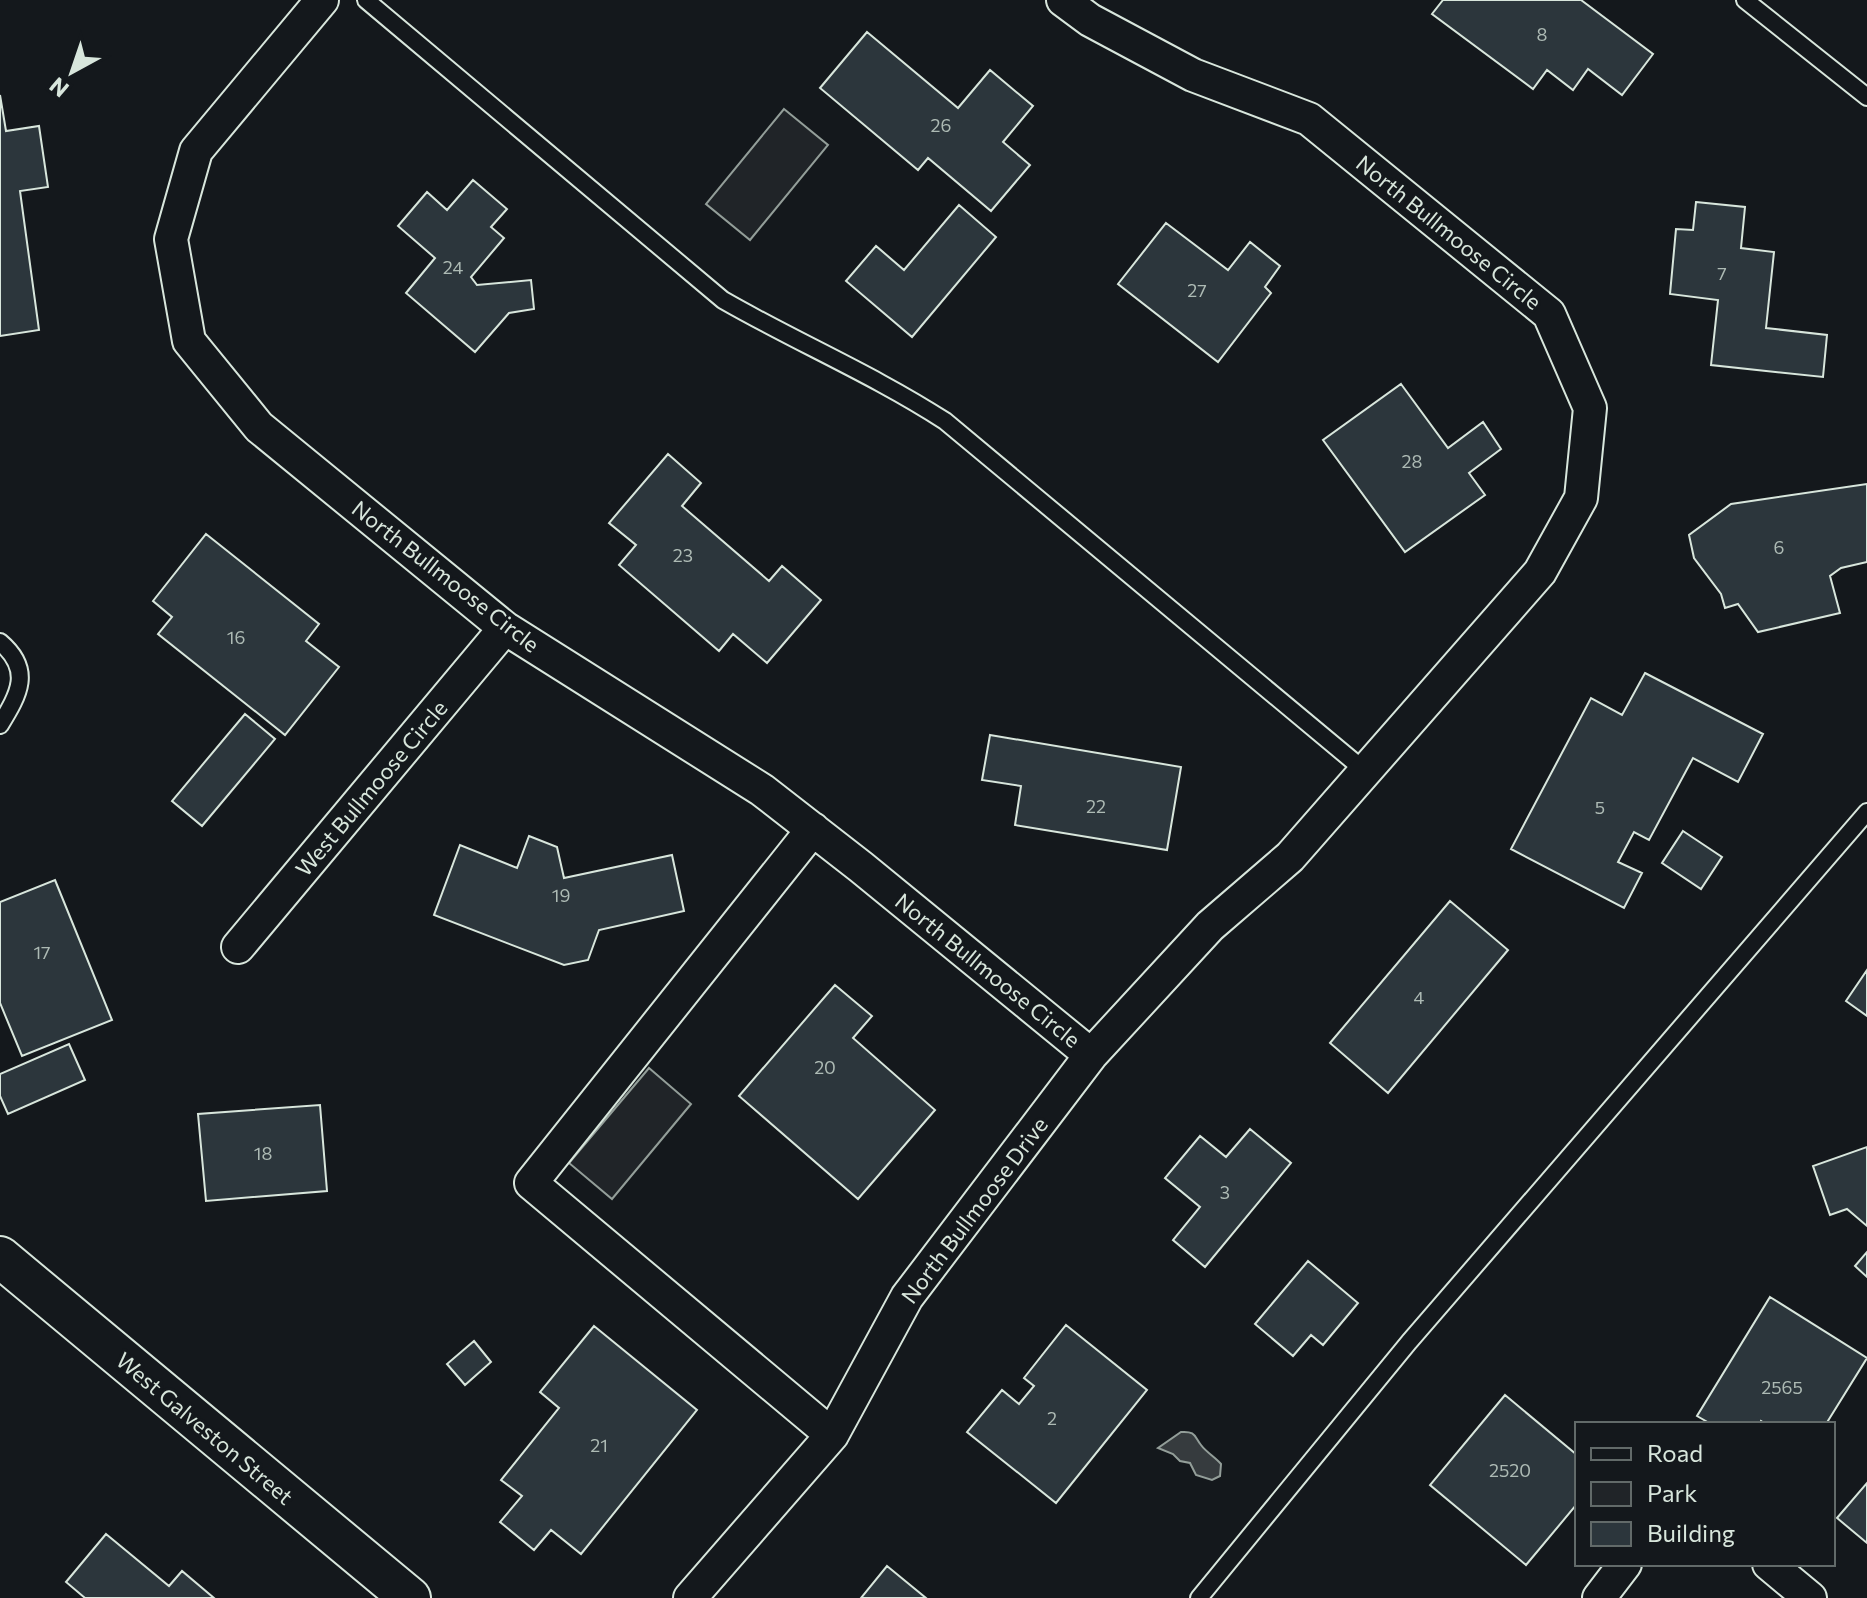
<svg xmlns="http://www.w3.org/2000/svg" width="1867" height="1598" viewBox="0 0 1867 1598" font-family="Commissioner,sans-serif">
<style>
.green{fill:#202428;stroke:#939e99;stroke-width:2}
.water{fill:#363b3e;stroke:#939e99;stroke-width:2}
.building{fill:#2c363c;stroke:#d8e6dc;stroke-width:2}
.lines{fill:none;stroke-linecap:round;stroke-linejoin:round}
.service-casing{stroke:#d8e6dc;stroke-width:20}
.minor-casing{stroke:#d8e6dc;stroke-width:36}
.tertiary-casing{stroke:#d8e6dc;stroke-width:44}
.service{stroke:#14181c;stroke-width:16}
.minor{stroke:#14181c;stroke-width:32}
.tertiary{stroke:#14181c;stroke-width:40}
.labels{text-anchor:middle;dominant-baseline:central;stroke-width:6;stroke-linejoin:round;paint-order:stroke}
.number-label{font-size:18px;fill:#adbab4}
.street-label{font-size:22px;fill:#d8e6dc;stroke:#14181c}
</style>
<rect width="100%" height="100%" fill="#14181c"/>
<path class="green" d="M 784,109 L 828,145 L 750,240 L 706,204 Z
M 649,1068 L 691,1104 L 612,1199 L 569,1163 Z"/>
<path class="water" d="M 1181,1432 C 1196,1431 1194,1436 1201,1445 C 1206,1452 1215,1457 1221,1464 L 1220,1476 L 1212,1480 L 1196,1475 L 1190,1463 L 1180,1461 L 1173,1454 L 1158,1448 Z"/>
<path class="building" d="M 1443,0 L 1581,0 L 1653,54 L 1622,95 L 1588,69 L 1573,90 L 1547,70 L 1533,89 L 1432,14 Z
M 867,32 L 958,108 L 990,70 L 1033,106 L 1003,142 L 1030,165 L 991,211 L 928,158 L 918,170 L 820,88 Z
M 0,95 L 6,131 L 39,126 L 48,187 L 20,191 L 39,330 L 0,336 Z
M 473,180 L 507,209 L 491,227 L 504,238 L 471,277 L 477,285 L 531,280 L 534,309 L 509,313 L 475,352 L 406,293 L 435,258 L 398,226 L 427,192 L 447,210 Z
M 1696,202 L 1745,207 L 1741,248 L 1774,252 L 1766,328 L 1827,335 L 1823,377 L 1711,365 L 1718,300 L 1670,294 L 1676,229 L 1693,230 Z
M 959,205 L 996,237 L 912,337 L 846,281 L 876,246 L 904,270 Z
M 1166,223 L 1228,270 L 1250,242 L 1280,266 L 1265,287 L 1271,293 L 1218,362 L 1118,284 Z
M 1401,384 L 1448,448 L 1483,422 L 1501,449 L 1469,473 L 1485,495 L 1405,552 L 1323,440 Z
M 668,454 L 701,483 L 682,506 L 769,581 L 782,566 L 821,600 L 767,663 L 733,634 L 719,651 L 619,565 L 636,545 L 609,523 Z
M 1867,484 L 1867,562 L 1841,568 L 1830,576 L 1840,613 L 1758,632 L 1738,604 L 1725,608 L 1721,594 L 1694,558 L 1689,535 L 1731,504 Z
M 206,534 L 319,624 L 306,641 L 339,667 L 285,735 L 158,634 L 172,617 L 153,601 Z
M 1645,673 L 1763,734 L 1738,782 L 1693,758 L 1649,840 L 1634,832 L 1618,862 L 1642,873 L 1624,908 L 1511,849 L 1591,698 L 1622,715 Z
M 245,714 L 275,739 L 202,826 L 172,801 Z
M 990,735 L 1181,767 L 1167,850 L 1015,825 L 1021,786 L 982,780 Z
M 1683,831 L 1722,857 L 1701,889 L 1662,863 Z
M 529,836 L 557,847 L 564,878 L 672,855 L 684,911 L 599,930 L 588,960 L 564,965 L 434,915 L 460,845 L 517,868 Z
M 55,880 L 112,1020 L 22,1056 L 0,1003 L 0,902 Z
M 1450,901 L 1508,950 L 1388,1093 L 1330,1043 Z
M 1867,970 L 1867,1016 L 1846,1001 Z
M 835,985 L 872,1016 L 853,1038 L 935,1110 L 858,1199 L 739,1096 Z
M 69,1044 L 85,1080 L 8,1114 L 0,1096 L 0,1074 Z
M 320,1105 L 327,1191 L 206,1201 L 198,1114 Z
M 1250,1129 L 1291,1163 L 1205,1267 L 1173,1240 L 1200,1207 L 1165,1178 L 1200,1136 L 1226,1157 Z
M 1867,1147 L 1867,1226 L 1847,1209 L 1830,1215 L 1813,1166 Z
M 1867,1252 L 1867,1277 L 1855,1266 Z
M 1308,1261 L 1358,1303 L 1323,1345 L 1311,1335 L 1293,1356 L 1255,1324 Z
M 1770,1297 L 1867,1358 L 1826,1424 L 1766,1424 L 1761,1421 L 1760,1424 L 1711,1424 L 1697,1416 Z
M 1066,1325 L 1147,1390 L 1056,1503 L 967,1432 L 1002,1390 L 1019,1404 L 1034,1386 L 1024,1378 Z
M 594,1326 L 697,1410 L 581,1554 L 551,1530 L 534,1550 L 500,1522 L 522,1496 L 501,1480 L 559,1408 L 540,1392 Z
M 474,1341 L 491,1362 L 465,1385 L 447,1364 Z
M 1505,1395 L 1577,1455 L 1577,1504 L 1526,1565 L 1430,1485 Z
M 1867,1483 L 1867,1543 L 1837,1518 Z
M 106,1534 L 169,1586 L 182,1571 L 214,1598 L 85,1598 L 66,1582 Z
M 887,1566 L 926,1598 L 861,1598 Z"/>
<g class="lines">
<defs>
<path id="service" d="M 366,0 L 723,300 C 796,342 874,375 945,421 L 1365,771
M 1745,0 L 1867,97
M 0,642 C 33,670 19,694 0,725
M 1199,1598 L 1409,1342 L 1867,812"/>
<path id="minor" d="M 322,0 L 196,151 L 171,239 L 189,341 L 259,427 L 505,628 L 762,790 L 861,867 L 1091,1055
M 813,829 L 531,1183 L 832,1435
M 238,947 L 505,628
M 1769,1564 L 1810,1598
M 690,1598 L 832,1435 L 907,1297 L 1091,1055 L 1210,926 L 1290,857 L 1540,572 L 1581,498 L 1590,408 L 1549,314 L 1309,119 L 1193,75 L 1090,20 L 1063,0
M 1599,1598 L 1625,1564"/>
<path id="tertiary" d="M 0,1257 L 410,1598"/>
</defs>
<use href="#service" class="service-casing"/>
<use href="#minor" class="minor-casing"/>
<use href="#tertiary" class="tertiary-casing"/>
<use href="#service" class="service"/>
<use href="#minor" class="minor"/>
<use href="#tertiary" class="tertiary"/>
</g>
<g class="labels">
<g class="number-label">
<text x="1542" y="34">8</text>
<text x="941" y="125">26</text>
<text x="453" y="267">24</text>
<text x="1722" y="273">7</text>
<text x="1197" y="290">27</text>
<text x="1412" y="461">28</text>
<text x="1779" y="547">6</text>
<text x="683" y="555">23</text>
<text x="236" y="637">16</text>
<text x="1096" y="806">22</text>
<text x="1600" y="807">5</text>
<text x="561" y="895">19</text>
<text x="42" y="952">17</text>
<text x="1419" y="997">4</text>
<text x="825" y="1067">20</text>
<text x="263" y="1153">18</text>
<text x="1225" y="1192">3</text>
<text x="1782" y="1387">2565</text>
<text x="1052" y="1418">2</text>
<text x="599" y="1445">21</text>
<text x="1510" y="1470">2520</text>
</g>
<g class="street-label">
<text transform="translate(1449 232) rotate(39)">North Bullmoose Circle</text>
<text transform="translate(446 576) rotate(38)">North Bullmoose Circle</text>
<text transform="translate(371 788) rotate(-50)">West Bullmoose Circle</text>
<text transform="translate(988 970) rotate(39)">North Bullmoose Circle</text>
<text transform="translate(974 1210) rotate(-53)">North Bullmoose Drive</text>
<text transform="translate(205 1428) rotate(40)">West Galveston Street</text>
</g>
</g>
<rect x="1575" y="1422" width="260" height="144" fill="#14181c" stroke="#626a69" stroke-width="2"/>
<rect x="1591" y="1448" width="40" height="12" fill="#14181c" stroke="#626a69" stroke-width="2"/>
<text x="1647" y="1462" font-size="24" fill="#d8e6dc">Road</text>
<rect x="1591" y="1482" width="40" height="24" fill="#202428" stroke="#626a69" stroke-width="2"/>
<text x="1647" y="1502" font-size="24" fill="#d8e6dc">Park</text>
<rect x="1591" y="1522" width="40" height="24" fill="#2c363c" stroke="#626a69" stroke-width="2"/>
<text x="1647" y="1542" font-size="24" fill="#d8e6dc">Building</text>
<g transform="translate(72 72) rotate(220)" stroke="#14181c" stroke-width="6" paint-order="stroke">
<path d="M0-6L14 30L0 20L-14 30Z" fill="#d8e6dc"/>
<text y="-12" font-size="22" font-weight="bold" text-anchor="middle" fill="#d8e6dc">N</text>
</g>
</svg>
